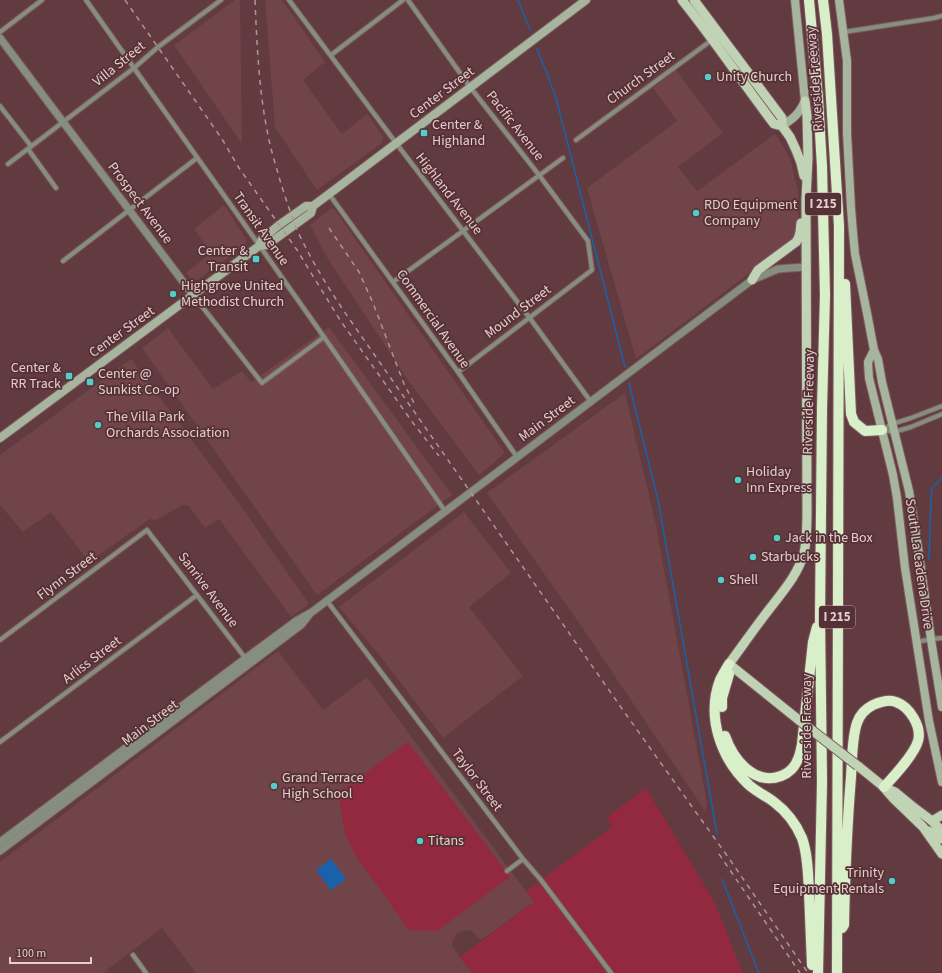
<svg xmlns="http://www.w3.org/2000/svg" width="942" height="973" viewBox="0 0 942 973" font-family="'Source Sans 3',sans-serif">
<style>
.built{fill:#704449}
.green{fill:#93293f}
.water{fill:#1962aa}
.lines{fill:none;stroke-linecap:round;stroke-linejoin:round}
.stream{stroke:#1962aa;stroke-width:1.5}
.minor-casing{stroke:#7e5b5f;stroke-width:6}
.tertiary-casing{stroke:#7e5b5f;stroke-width:9}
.secondary-casing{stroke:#7e5b5f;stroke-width:10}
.primary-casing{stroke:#7e5b5f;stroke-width:11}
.motorway-casing{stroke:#7e5b5f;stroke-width:12}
.minor{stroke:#858e7f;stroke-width:4}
.tertiary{stroke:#858e7f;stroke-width:7}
.secondary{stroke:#a7b59e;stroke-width:8}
.primary{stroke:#c1d3b5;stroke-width:9}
.motorway{stroke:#d8efca;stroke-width:10}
.rail{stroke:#b29497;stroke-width:1.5;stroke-dasharray:5 5;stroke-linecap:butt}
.primary-bridge-casing{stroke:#7e5b5f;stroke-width:11;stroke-linecap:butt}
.primary-bridge{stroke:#c1d3b5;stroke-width:9}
.poi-dot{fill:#53cdca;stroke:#553034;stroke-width:1.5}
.labels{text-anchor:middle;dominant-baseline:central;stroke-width:3.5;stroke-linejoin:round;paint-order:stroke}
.shield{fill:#553034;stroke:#ba9ea0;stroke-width:1}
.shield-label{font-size:13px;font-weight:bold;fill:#e5cdcf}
.street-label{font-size:14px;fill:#e5cdcf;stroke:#553034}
.poi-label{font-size:14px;fill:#e5cdcf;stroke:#553034;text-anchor:start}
</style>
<rect width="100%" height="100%" fill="#613b3f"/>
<path class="built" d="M 235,0 L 240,0 L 242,144 L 174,45 Z
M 265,0 L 282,0 L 325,62 L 303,80 L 342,134 L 367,114 L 383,136 L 382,143 L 317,190 L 275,127 Z
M 676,70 L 723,133 L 678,167 L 697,191 L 775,134 L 784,147 L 791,161 L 794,175 L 798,191 L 799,234 L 797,237 L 636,359 L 587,188 L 677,121 L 653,88 Z
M 224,205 L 246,239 L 245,245 L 198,280 L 192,280 L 186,273 L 211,253 L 194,229 Z
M 331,208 L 335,210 L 505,453 L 479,475 L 408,380 L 328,259 L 310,225 Z
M 329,327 L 452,495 L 317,595 L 142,348 L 168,328 L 213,389 L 242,371 L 251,382 Z
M 131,359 L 239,503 L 309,604 L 291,617 L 219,519 L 205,528 L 189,506 L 183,505 L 156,520 L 150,519 L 89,562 L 51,512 L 23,532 L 0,505 L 0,455 Z
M 625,393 L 656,525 L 707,804 L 705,811 L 584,630 L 487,493 Z
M 464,512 L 511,573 L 469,607 L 523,676 L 443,738 L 380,656 L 339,607 Z
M 278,651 L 323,710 L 367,677 L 534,902 L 481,940 L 473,932 L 469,930 L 460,932 L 456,935 L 453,939 L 452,946 L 472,973 L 196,973 L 162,928 L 103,973 L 0,973 L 0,862 Z"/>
<path class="green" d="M 408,742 L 510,877 L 437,931 L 409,930 L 355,855 L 345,834 L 338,793 Z
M 646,788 L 714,901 L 743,973 L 472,973 L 460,957 L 534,902 L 526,891 L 612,827 L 607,817 Z"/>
<path class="water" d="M 331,859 L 346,879 L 331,890 L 316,870 Z"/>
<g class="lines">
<path class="stream" d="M 518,0 L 530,30
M 537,49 L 546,71 L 556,98 L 625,367
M 629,383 L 658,500 L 717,834
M 929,559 L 931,498 L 932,488 L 942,478
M 722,879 L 759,973"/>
<defs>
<path id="minor" d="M 86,0 L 324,337 L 445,511
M 289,0 L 396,143 L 529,317 L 591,402
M 408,0 L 470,87 L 539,175 L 588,241 L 592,270 L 458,372
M 0,32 L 42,0
M 844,32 L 934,18 L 942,16
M 331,55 L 403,0
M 0,106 L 31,146
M 576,140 L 720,34
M 28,149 L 56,188
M 8,164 L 134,68 L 158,47 L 221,0
M 329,194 L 458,372 L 517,457
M 63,261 L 197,158
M 393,282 L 563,158
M 193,295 L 262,383 L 324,337
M 882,430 L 892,424 L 911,418 L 942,406
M 882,430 L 894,432 L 911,427 L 942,414
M 327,601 L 523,859 L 541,880 L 611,973
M 0,640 L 147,530 L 246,659
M 917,642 L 931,639 L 942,638
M 0,742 L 197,595
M 507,871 L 523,859
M 133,955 L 146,973"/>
<path id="tertiary" d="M 0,38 L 193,295
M 0,842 L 246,658 L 296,621 L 312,612 L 667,344 L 752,280 L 778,269 L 790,268 L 807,267
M 0,851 L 301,625 L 309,615"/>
<path id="secondary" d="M 839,0 L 847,61 L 847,133 L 851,208 L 853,233 L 855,254 L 867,313 L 874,350 L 878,359 L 882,382 L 909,491 L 917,541 L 932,646 L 942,707
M 782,126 C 794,118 799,114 805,101 L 795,0
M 259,246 L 262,239 L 279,225 L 306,206 L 313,206 L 329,194 L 586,0
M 874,350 L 868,362 L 869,378 L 893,475 L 897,498 L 905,568 L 929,721 L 942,782
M 0,438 L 259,246 L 267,245 L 311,213 L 313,206"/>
<path id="primary" d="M 682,0 C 714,40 743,83 774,124 L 782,126
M 694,0 L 782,118 L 782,126 L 790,137 L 796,150 L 801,163 L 804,176
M 752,280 L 758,270 L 796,242 C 801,236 800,230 801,223
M 800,721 L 729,664 C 743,645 756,626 771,607 C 784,590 798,574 804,553 C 807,539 807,525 807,510 L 806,199 L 808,158 L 807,116 L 805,101
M 858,766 L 884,787 L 895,792 L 912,806 L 932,821 L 942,831
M 886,790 L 894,799 L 923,827 L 942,854
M 932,821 L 942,815
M 929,831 L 937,837 L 942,839"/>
<path id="motorway" d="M 809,0 L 818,98 L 822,167 L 825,295 L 822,408 L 820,617 L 822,782 L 818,973
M 823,0 L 827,34 L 839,226 L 837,973
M 845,284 L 851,414 L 854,422 L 865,431 L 882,430
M 729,664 C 726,669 723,674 720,680 C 706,717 721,759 749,785 C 757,792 766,796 774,802 C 786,811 796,824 802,838 C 808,855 808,875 809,892 C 810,917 811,941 812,965
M 722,707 L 722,698 L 729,674
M 725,736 C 733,759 754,786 781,776 C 789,773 795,767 798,759 C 800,755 801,749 802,744 L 813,642 L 817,627
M 842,928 L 844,925 C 845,875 847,826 851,777 C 852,761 852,737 857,723 C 860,714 865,709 873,705 C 880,702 889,699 896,702 C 910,707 922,727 918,741 C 914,755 894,776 884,787"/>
</defs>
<use href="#minor" class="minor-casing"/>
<use href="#tertiary" class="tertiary-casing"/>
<use href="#secondary" class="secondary-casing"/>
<use href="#primary" class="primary-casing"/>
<use href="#motorway" class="motorway-casing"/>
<use href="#minor" class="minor"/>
<use href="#tertiary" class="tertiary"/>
<use href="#secondary" class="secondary"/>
<use href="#primary" class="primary"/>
<use href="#motorway" class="motorway"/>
<path class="rail" d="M 125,0 L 222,139 L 239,168 L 297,250 L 340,320 L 413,423 L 439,456
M 255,0 C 257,47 259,94 269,140 C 272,154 277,169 281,184 C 286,199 291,215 297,230 C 313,264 333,296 355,327 L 625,713 L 728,857 L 808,973
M 329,228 L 359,272 L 373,303 L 404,384 L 415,405
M 719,854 L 800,973"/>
<defs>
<path id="primary-bridge" d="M 800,721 L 858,766"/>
</defs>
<use href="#primary-bridge" class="primary-bridge-casing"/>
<use href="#primary-bridge" class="primary-bridge"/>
</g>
<g class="poi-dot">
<circle cx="708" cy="77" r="4"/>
<rect x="420" y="129" width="8" height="8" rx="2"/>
<circle cx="696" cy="213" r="4"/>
<rect x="252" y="255" width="8" height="8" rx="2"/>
<circle cx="173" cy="294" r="4"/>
<rect x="65" y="372" width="8" height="8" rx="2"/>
<rect x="86" y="378" width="8" height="8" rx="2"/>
<circle cx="98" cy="425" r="4"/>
<circle cx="738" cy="480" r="4"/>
<circle cx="777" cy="538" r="4"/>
<circle cx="753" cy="557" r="4"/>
<circle cx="721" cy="580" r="4"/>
<circle cx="274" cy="786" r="4"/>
<circle cx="420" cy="841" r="4"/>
<circle cx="892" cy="881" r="4"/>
</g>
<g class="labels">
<g class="shield">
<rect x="805" y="193" width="36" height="22" rx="3"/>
<rect x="819" y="606" width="36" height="22" rx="3"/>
</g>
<g class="shield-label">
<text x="823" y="204">I 215</text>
<text x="837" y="617">I 215</text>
</g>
<g class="street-label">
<text transform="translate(119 64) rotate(-39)">Villa Street</text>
<text transform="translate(641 78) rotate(-36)">Church Street</text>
<text transform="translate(815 79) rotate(-94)">Riverside Freeway</text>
<text transform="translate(442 93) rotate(-37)">Center Street</text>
<text transform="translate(515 126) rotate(52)">Pacific Avenue</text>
<text transform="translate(449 194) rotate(52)">Highland Avenue</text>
<text transform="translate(140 203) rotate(53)">Prospect Avenue</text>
<text transform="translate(261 229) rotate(55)">Transit Avenue</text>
<text transform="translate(518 312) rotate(-37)">Mound Street</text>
<text transform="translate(433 319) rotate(55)">Commercial Avenue</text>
<text transform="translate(122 332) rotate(-36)">Center Street</text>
<text transform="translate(809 402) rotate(-89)">Riverside Freeway</text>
<text transform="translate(547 419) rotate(-37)">Main Street</text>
<text transform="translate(919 564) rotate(82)">South La Cadena Drive</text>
<text transform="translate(67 576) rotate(-37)">Flynn Street</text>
<text transform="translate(208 590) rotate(53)">Sanrive Avenue</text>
<text transform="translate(92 660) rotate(-37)">Arliss Street</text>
<text transform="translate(150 723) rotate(-37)">Main Street</text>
<text transform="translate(807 726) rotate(-90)">Riverside Freeway</text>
<text transform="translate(477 780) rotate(53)">Taylor Street</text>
</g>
<g class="poi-label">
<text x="716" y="77">Unity Church</text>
<text x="432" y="125">Center &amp;<tspan x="432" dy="16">Highland</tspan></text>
<text x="704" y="205">RDO Equipment<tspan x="704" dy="16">Company</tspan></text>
<text x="248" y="251" text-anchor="end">Center &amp;<tspan x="248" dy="16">Transit</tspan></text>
<text x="181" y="286">Highgrove United<tspan x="181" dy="16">Methodist Church</tspan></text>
<text x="61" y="368" text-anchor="end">Center &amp;<tspan x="61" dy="16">RR Track</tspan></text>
<text x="98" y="374">Center @<tspan x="98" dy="16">Sunkist Co-op</tspan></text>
<text x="106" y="417">The Villa Park<tspan x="106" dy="16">Orchards Association</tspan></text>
<text x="746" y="472">Holiday<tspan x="746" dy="16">Inn Express</tspan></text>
<text x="785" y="538">Jack in the Box</text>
<text x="761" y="557">Starbucks</text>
<text x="729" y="580">Shell</text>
<text x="282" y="778">Grand Terrace<tspan x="282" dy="16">High School</tspan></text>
<text x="428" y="841">Titans</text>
<text x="884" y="873" text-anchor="end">Trinity<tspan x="884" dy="16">Equipment Rentals</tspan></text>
</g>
</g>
<path d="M10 957v6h81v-6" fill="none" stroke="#e5cdcf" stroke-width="2"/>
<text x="16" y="957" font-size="12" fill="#e5cdcf" stroke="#553034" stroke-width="3" paint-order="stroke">100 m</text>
</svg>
